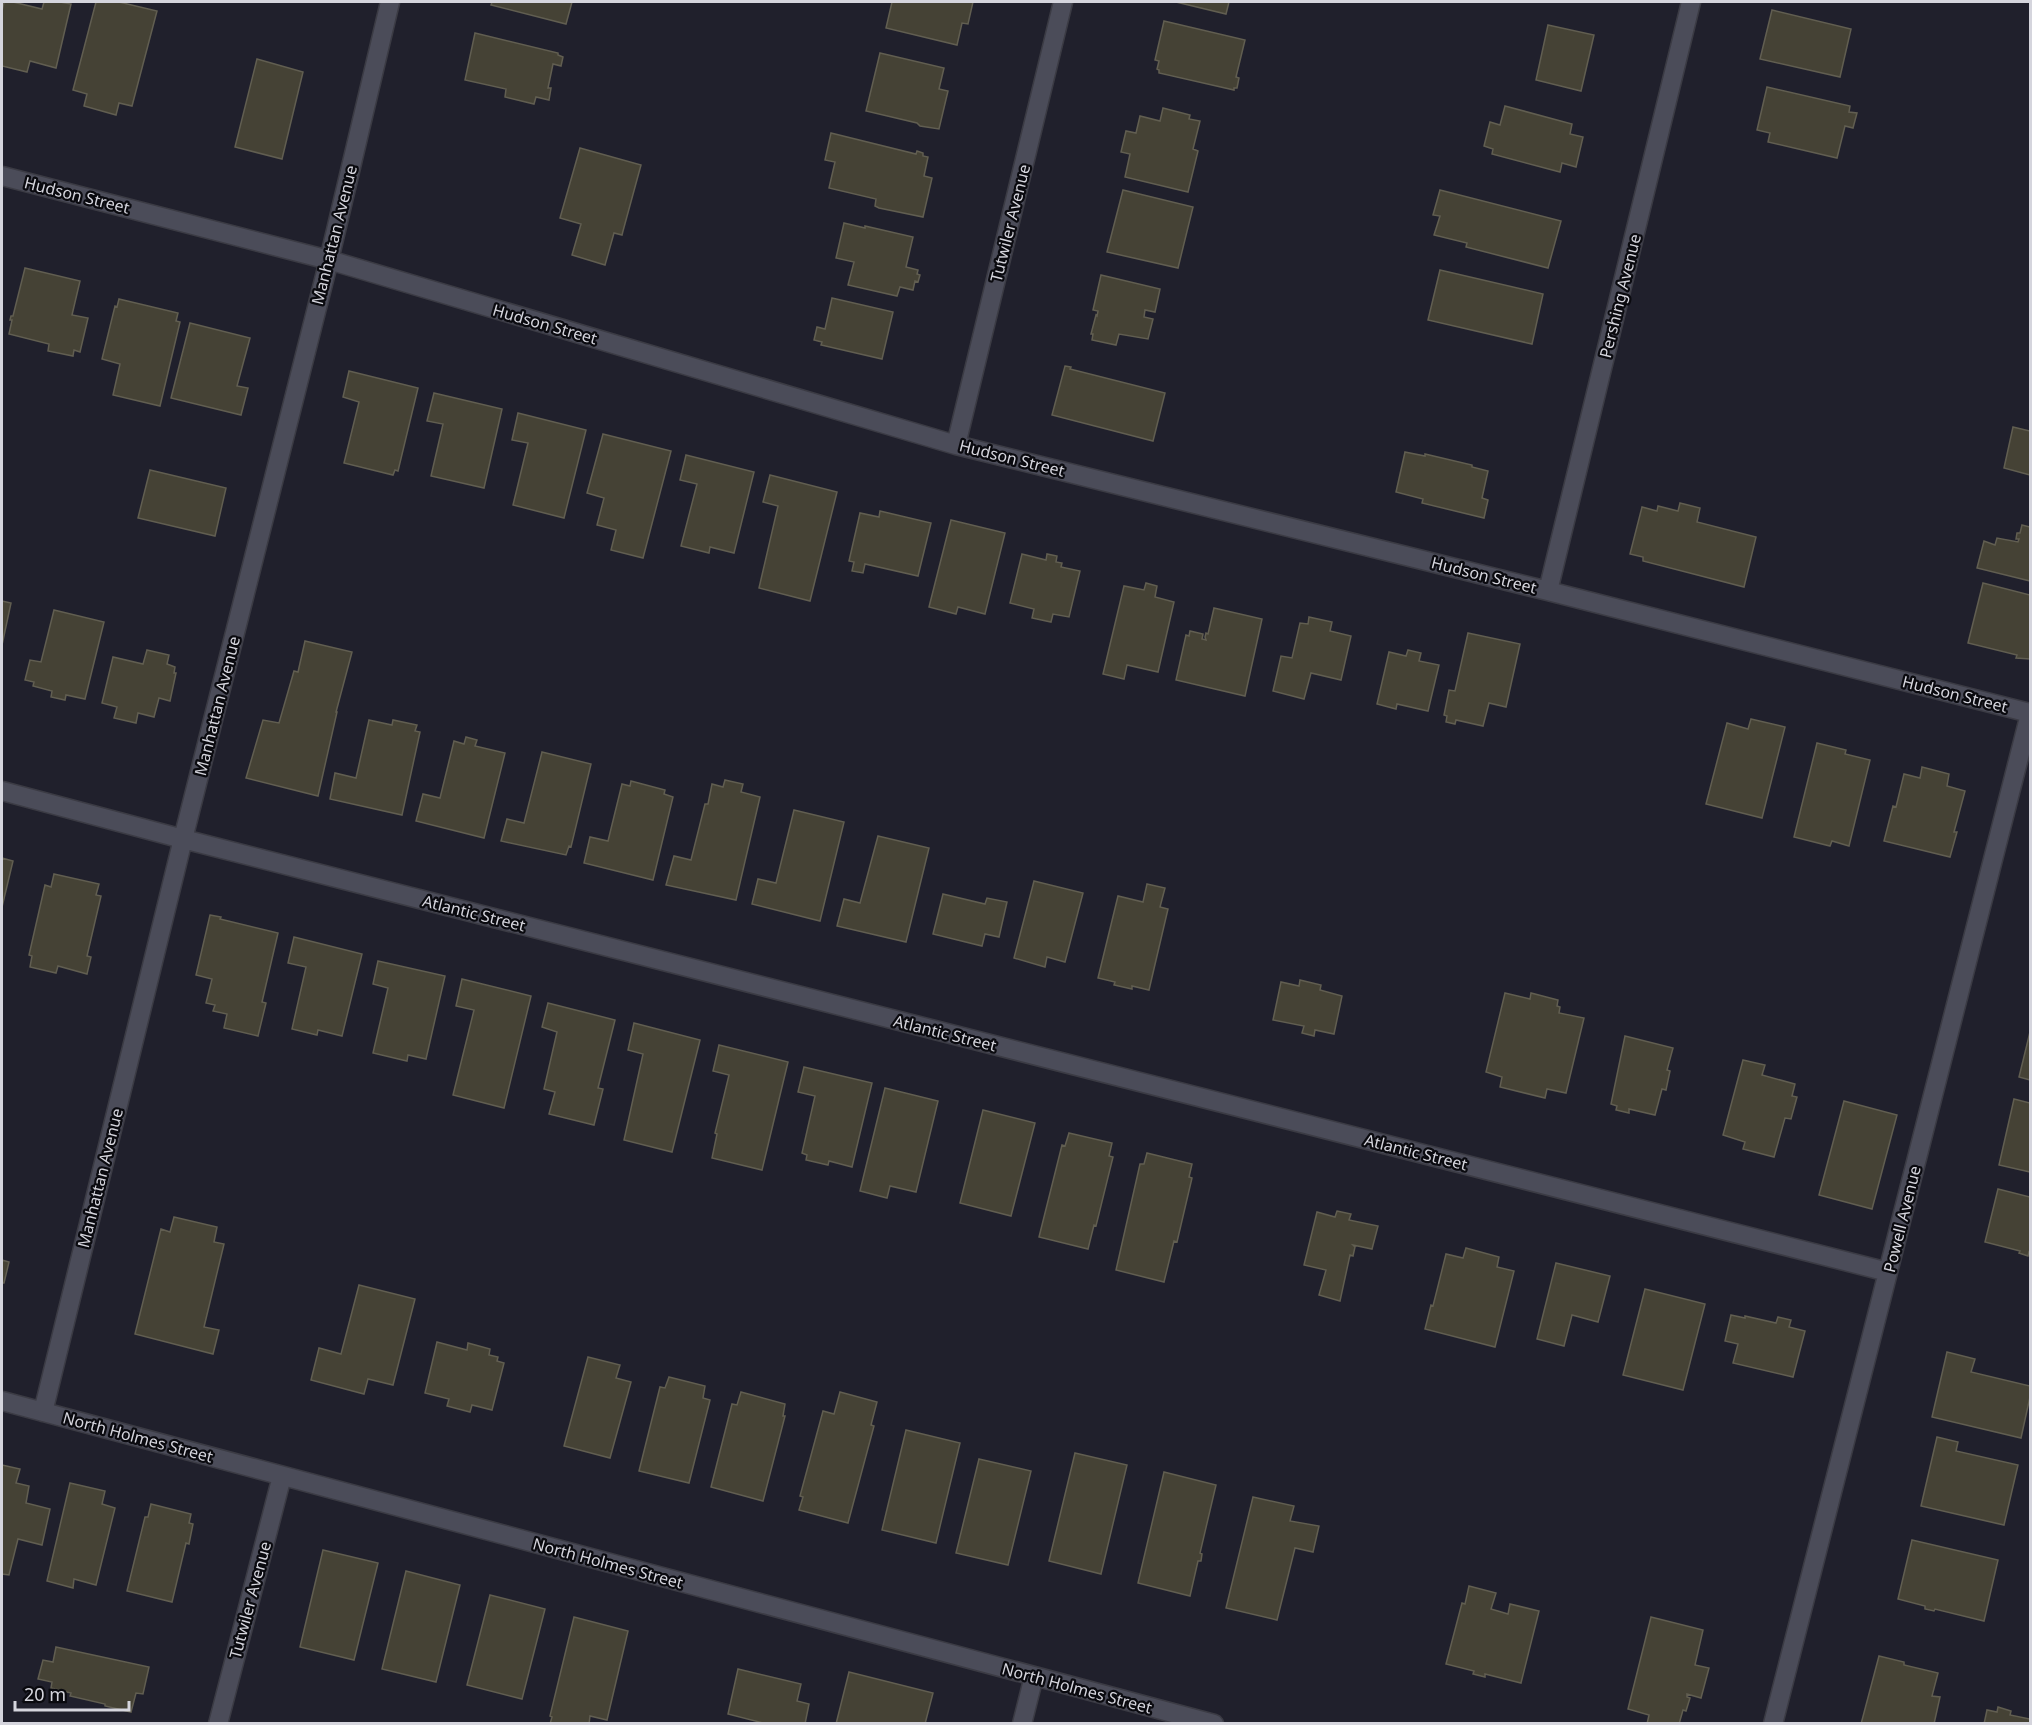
<svg xmlns="http://www.w3.org/2000/svg" width="2032" height="1725" viewBox="0 0 2032 1725" font-family="'Noto Sans',sans-serif">
<style>
.building{fill:#454235;stroke:#615e51;stroke-width:1.5}
.lines{fill:none;stroke-linecap:round;stroke-linejoin:round}
.minor-casing{stroke:#3b3b44;stroke-width:21}
.minor{stroke:#4b4c59;stroke-width:18}
.labels{text-anchor:middle;dominant-baseline:central;stroke-width:4.5;stroke-linejoin:round;paint-order:stroke}
.street-label{font-size:16px;fill:#d5d5dd;stroke:#0a0a0f}
</style>
<rect width="100%" height="100%" fill="#20202c"/>
<path class="building" d="M 4,2 L 13,2 L 42,9 L 44,2 L 60,2 L 71,4 L 56,68 L 30,61 L 27,72 L 2,66 L 2,11 Z
M 96,2 L 119,2 L 157,11 L 132,106 L 119,103 L 116,115 L 84,106 L 87,94 L 73,90 Z
M 492,2 L 572,2 L 566,24 L 491,5 Z
M 892,2 L 973,2 L 968,24 L 962,23 L 957,45 L 886,28 Z
M 1176,2 L 1229,2 L 1226,14 Z
M 1772,10 L 1851,29 L 1840,77 L 1760,59 Z
M 1164,21 L 1245,40 L 1236,77 L 1239,78 L 1237,88 L 1234,88 L 1234,90 L 1159,73 L 1159,70 L 1157,69 L 1159,61 L 1155,60 Z
M 1548,25 L 1594,35 L 1581,91 L 1536,80 Z
M 475,33 L 558,53 L 558,55 L 563,57 L 561,66 L 553,64 L 548,88 L 551,88 L 549,100 L 536,97 L 534,104 L 505,97 L 506,89 L 465,80 Z
M 880,53 L 944,68 L 939,89 L 948,91 L 939,129 L 920,126 L 917,123 L 866,111 Z
M 257,59 L 303,72 L 282,159 L 235,147 Z
M 1767,87 L 1850,106 L 1849,112 L 1857,113 L 1853,128 L 1845,126 L 1837,158 L 1768,142 L 1770,133 L 1757,130 Z
M 1505,106 L 1572,124 L 1570,134 L 1583,137 L 1576,167 L 1562,163 L 1560,172 L 1492,154 L 1493,149 L 1484,146 L 1490,122 L 1500,125 Z
M 1163,108 L 1190,115 L 1189,119 L 1200,121 L 1193,149 L 1198,151 L 1188,192 L 1125,177 L 1130,154 L 1121,152 L 1126,131 L 1136,133 L 1140,116 L 1160,121 Z
M 831,133 L 916,154 L 917,151 L 923,153 L 923,156 L 928,157 L 924,176 L 932,178 L 923,217 L 879,208 L 875,206 L 876,199 L 829,188 L 835,162 L 825,160 Z
M 580,148 L 641,165 L 623,231 L 622,235 L 614,233 L 605,265 L 572,255 L 581,224 L 560,218 Z
M 1123,190 L 1193,207 L 1178,268 L 1107,252 Z
M 1440,190 L 1561,221 L 1548,268 L 1466,247 L 1467,243 L 1434,235 L 1440,216 L 1433,215 Z
M 844,223 L 865,228 L 865,226 L 913,237 L 906,267 L 918,270 L 917,274 L 920,275 L 918,282 L 915,281 L 913,290 L 900,287 L 897,296 L 848,285 L 854,262 L 836,258 Z
M 25,268 L 80,281 L 72,315 L 88,318 L 80,352 L 74,350 L 73,356 L 48,351 L 49,344 L 9,334 L 12,320 L 10,320 L 11,316 L 13,316 Z
M 1440,270 L 1543,294 L 1532,344 L 1428,320 Z
M 1101,275 L 1160,289 L 1155,312 L 1145,310 L 1144,317 L 1153,319 L 1148,339 L 1119,334 L 1116,345 L 1092,340 L 1093,334 L 1091,334 L 1096,315 L 1097,316 L 1098,311 L 1093,310 Z
M 832,298 L 893,312 L 882,359 L 821,345 L 822,342 L 814,340 L 817,327 L 825,329 Z
M 119,299 L 178,313 L 176,321 L 180,322 L 160,406 L 113,395 L 120,364 L 102,359 L 115,306 L 117,307 Z
M 190,323 L 250,338 L 237,386 L 248,388 L 241,415 L 171,398 Z
M 1065,366 L 1071,367 L 1070,369 L 1165,393 L 1153,441 L 1052,415 Z
M 349,371 L 418,388 L 398,471 L 395,470 L 393,475 L 344,463 L 359,402 L 343,397 Z
M 434,393 L 502,409 L 484,488 L 431,476 L 443,424 L 427,421 Z
M 518,413 L 586,430 L 564,518 L 513,505 L 528,443 L 512,440 Z
M 2013,427 L 2030,431 L 2030,475 L 2004,468 Z
M 603,434 L 671,451 L 643,558 L 611,550 L 616,530 L 597,525 L 604,498 L 587,493 Z
M 1405,452 L 1425,456 L 1425,454 L 1472,465 L 1472,467 L 1488,471 L 1482,498 L 1488,500 L 1484,518 L 1422,503 L 1423,499 L 1396,492 Z
M 686,455 L 754,472 L 734,553 L 710,547 L 709,553 L 681,546 L 697,484 L 680,480 Z
M 150,470 L 226,488 L 215,536 L 138,518 Z
M 770,475 L 837,492 L 810,601 L 759,588 L 778,506 L 763,502 Z
M 1680,503 L 1700,508 L 1697,522 L 1756,537 L 1744,587 L 1643,561 L 1643,557 L 1630,554 L 1642,507 L 1657,511 L 1658,506 L 1678,511 Z
M 880,511 L 931,523 L 918,576 L 865,564 L 863,573 L 852,571 L 854,562 L 849,561 L 860,513 L 879,517 Z
M 951,520 L 1005,533 L 985,614 L 958,607 L 956,614 L 929,607 Z
M 2022,525 L 2030,527 L 2030,581 L 1977,568 L 1984,541 L 1995,545 L 1997,538 L 2018,542 L 2019,539 L 2016,539 L 2017,533 L 2020,533 Z
M 1022,554 L 1046,560 L 1047,554 L 1057,556 L 1056,562 L 1062,563 L 1061,567 L 1080,571 L 1069,617 L 1053,614 L 1051,622 L 1032,618 L 1034,609 L 1010,603 Z
M 1146,583 L 1157,586 L 1155,597 L 1174,602 L 1158,672 L 1127,665 L 1124,679 L 1103,674 L 1124,586 L 1144,590 Z
M 1983,583 L 2030,595 L 2030,659 L 2016,658 L 2017,655 L 1968,643 Z
M 2,601 L 11,603 L 2,645 Z
M 1214,608 L 1262,619 L 1245,696 L 1176,680 L 1186,635 L 1189,636 L 1190,631 L 1203,634 L 1202,639 L 1206,640 L 1205,637 L 1206,633 L 1208,634 Z
M 54,610 L 104,622 L 85,699 L 66,695 L 65,700 L 51,697 L 52,691 L 33,686 L 34,682 L 25,680 L 30,660 L 41,662 Z
M 1309,617 L 1332,622 L 1330,631 L 1351,636 L 1341,680 L 1311,673 L 1304,699 L 1273,691 L 1281,656 L 1292,658 L 1300,623 L 1308,624 Z
M 1468,633 L 1520,644 L 1506,707 L 1489,703 L 1483,726 L 1456,720 L 1455,724 L 1446,722 L 1447,716 L 1444,715 L 1449,690 L 1455,691 Z
M 305,641 L 352,652 L 336,712 L 337,712 L 318,796 L 246,778 L 263,720 L 279,723 L 294,671 L 298,672 Z
M 147,650 L 169,655 L 167,664 L 175,667 L 174,673 L 176,673 L 170,701 L 159,698 L 154,717 L 138,713 L 136,723 L 114,718 L 117,707 L 102,703 L 113,657 L 143,664 Z
M 1408,650 L 1421,653 L 1419,661 L 1439,665 L 1428,711 L 1397,704 L 1396,709 L 1377,704 L 1389,652 L 1406,656 Z
M 1751,719 L 1785,727 L 1762,818 L 1706,804 L 1727,723 L 1748,729 Z
M 369,720 L 392,725 L 393,720 L 417,725 L 415,731 L 420,732 L 402,815 L 330,799 L 335,773 L 356,778 Z
M 466,737 L 477,740 L 475,746 L 505,753 L 484,838 L 416,821 L 423,794 L 440,798 L 454,741 L 464,744 Z
M 1817,743 L 1846,750 L 1845,754 L 1870,760 L 1849,846 L 1832,841 L 1830,846 L 1794,837 Z
M 542,752 L 591,764 L 571,847 L 569,846 L 566,855 L 501,841 L 507,819 L 524,823 Z
M 1922,767 L 1949,774 L 1947,786 L 1965,791 L 1954,832 L 1957,832 L 1950,857 L 1884,841 L 1893,806 L 1896,807 L 1904,774 L 1920,778 Z
M 725,780 L 743,784 L 741,792 L 760,797 L 736,900 L 666,885 L 674,856 L 691,860 L 705,804 L 708,804 L 712,784 L 723,787 Z
M 631,781 L 665,790 L 664,794 L 673,797 L 653,880 L 584,863 L 590,837 L 608,841 L 622,784 L 630,786 Z
M 794,810 L 844,822 L 820,921 L 752,904 L 758,879 L 776,883 Z
M 878,836 L 929,848 L 906,942 L 837,926 L 844,899 L 860,903 Z
M 2,858 L 13,861 L 2,907 Z
M 54,874 L 99,884 L 96,895 L 101,896 L 87,956 L 91,957 L 87,974 L 58,966 L 56,973 L 30,967 L 32,956 L 29,955 L 45,885 L 51,887 Z
M 1034,881 L 1083,893 L 1065,962 L 1047,957 L 1045,967 L 1014,958 Z
M 1147,884 L 1165,888 L 1160,907 L 1168,909 L 1149,990 L 1132,986 L 1132,989 L 1114,985 L 1115,982 L 1098,978 L 1118,896 L 1143,902 Z
M 943,894 L 985,904 L 987,898 L 1007,902 L 999,937 L 985,934 L 982,946 L 933,934 Z
M 210,915 L 221,917 L 220,919 L 278,933 L 262,1002 L 266,1003 L 258,1036 L 224,1028 L 227,1014 L 213,1011 L 215,1005 L 206,1003 L 212,979 L 196,975 Z
M 294,937 L 362,954 L 342,1036 L 318,1030 L 317,1035 L 292,1029 L 306,967 L 288,963 Z
M 378,961 L 445,976 L 426,1059 L 408,1055 L 407,1061 L 373,1053 L 388,988 L 373,984 Z
M 462,979 L 531,996 L 504,1108 L 453,1095 L 474,1010 L 456,1006 Z
M 1300,980 L 1321,985 L 1320,990 L 1342,996 L 1334,1034 L 1315,1030 L 1314,1036 L 1302,1033 L 1304,1026 L 1273,1020 L 1281,982 L 1299,986 Z
M 1505,993 L 1530,999 L 1531,993 L 1558,1000 L 1557,1006 L 1560,1007 L 1559,1013 L 1584,1018 L 1566,1093 L 1547,1089 L 1545,1098 L 1500,1087 L 1502,1077 L 1486,1072 Z
M 548,1003 L 615,1020 L 598,1088 L 603,1089 L 594,1125 L 549,1114 L 555,1092 L 544,1089 L 557,1032 L 542,1027 Z
M 634,1023 L 700,1040 L 672,1152 L 624,1140 L 643,1054 L 628,1050 Z
M 2030,1032 L 2030,1080 L 2019,1077 Z
M 1625,1036 L 1673,1048 L 1667,1070 L 1670,1071 L 1666,1090 L 1662,1089 L 1655,1115 L 1629,1109 L 1629,1113 L 1616,1110 L 1617,1106 L 1611,1104 Z
M 719,1045 L 788,1062 L 762,1170 L 712,1158 L 717,1134 L 715,1133 L 729,1075 L 713,1071 Z
M 1743,1060 L 1765,1065 L 1762,1075 L 1795,1084 L 1792,1096 L 1797,1097 L 1791,1119 L 1785,1118 L 1774,1157 L 1743,1149 L 1745,1142 L 1723,1135 Z
M 804,1067 L 872,1083 L 852,1167 L 829,1161 L 828,1165 L 806,1160 L 807,1155 L 802,1153 L 815,1096 L 798,1092 Z
M 885,1088 L 938,1101 L 916,1192 L 890,1186 L 887,1198 L 860,1191 Z
M 2014,1099 L 2030,1103 L 2030,1172 L 1999,1165 Z
M 1844,1101 L 1897,1115 L 1872,1209 L 1819,1195 Z
M 983,1110 L 1035,1123 L 1011,1216 L 960,1203 Z
M 1069,1133 L 1112,1143 L 1109,1156 L 1113,1157 L 1096,1226 L 1094,1225 L 1088,1249 L 1039,1237 L 1062,1145 L 1065,1146 Z
M 1147,1153 L 1192,1164 L 1189,1177 L 1192,1178 L 1177,1242 L 1174,1241 L 1164,1282 L 1116,1270 L 1140,1164 L 1144,1164 Z
M 1998,1189 L 2030,1197 L 2030,1253 L 2029,1252 L 2028,1256 L 2019,1253 L 2020,1251 L 1985,1242 Z
M 1337,1211 L 1351,1214 L 1349,1220 L 1378,1226 L 1372,1249 L 1353,1245 L 1355,1247 L 1353,1256 L 1350,1255 L 1340,1301 L 1319,1295 L 1326,1270 L 1304,1265 L 1317,1212 L 1335,1217 Z
M 174,1217 L 217,1227 L 214,1242 L 224,1244 L 204,1327 L 219,1330 L 213,1354 L 135,1334 L 161,1229 L 170,1232 Z
M 1466,1248 L 1499,1257 L 1497,1267 L 1514,1271 L 1495,1347 L 1425,1329 L 1431,1305 L 1433,1306 L 1446,1254 L 1463,1258 Z
M 2,1260 L 9,1262 L 4,1283 L 2,1283 Z
M 1556,1263 L 1610,1276 L 1598,1322 L 1572,1315 L 1564,1346 L 1537,1339 Z
M 359,1285 L 415,1299 L 393,1385 L 368,1379 L 364,1394 L 311,1380 L 319,1348 L 341,1354 Z
M 1645,1289 L 1705,1304 L 1683,1390 L 1623,1375 Z
M 1731,1315 L 1745,1318 L 1745,1316 L 1776,1323 L 1778,1317 L 1791,1320 L 1789,1327 L 1805,1331 L 1793,1377 L 1733,1363 L 1738,1344 L 1725,1341 Z
M 437,1342 L 467,1350 L 468,1343 L 490,1349 L 489,1355 L 498,1357 L 497,1361 L 504,1363 L 492,1410 L 472,1405 L 470,1412 L 447,1406 L 449,1399 L 425,1393 Z
M 1947,1352 L 1975,1359 L 1971,1372 L 2030,1386 L 2030,1397 L 2021,1438 L 1932,1417 Z
M 588,1357 L 620,1365 L 616,1378 L 631,1382 L 610,1458 L 564,1446 Z
M 669,1377 L 705,1386 L 703,1398 L 710,1400 L 689,1483 L 639,1471 L 660,1387 L 665,1388 Z
M 741,1392 L 785,1404 L 783,1416 L 785,1416 L 763,1501 L 711,1487 L 732,1404 L 737,1405 Z
M 840,1392 L 877,1402 L 871,1425 L 874,1426 L 848,1523 L 799,1510 L 803,1497 L 800,1496 L 823,1411 L 834,1414 Z
M 906,1430 L 960,1443 L 936,1543 L 882,1530 Z
M 1937,1437 L 1958,1442 L 1956,1451 L 2018,1465 L 2004,1525 L 1921,1506 Z
M 1075,1453 L 1127,1465 L 1101,1574 L 1049,1561 Z
M 979,1459 L 1031,1471 L 1008,1565 L 956,1553 Z
M 2,1465 L 20,1469 L 16,1483 L 29,1486 L 26,1503 L 50,1509 L 42,1545 L 18,1539 L 9,1575 L 2,1574 Z
M 1164,1472 L 1216,1485 L 1200,1553 L 1202,1554 L 1201,1561 L 1198,1561 L 1190,1596 L 1138,1583 Z
M 70,1483 L 105,1491 L 102,1504 L 115,1508 L 96,1585 L 74,1579 L 73,1588 L 47,1581 Z
M 1253,1497 L 1294,1506 L 1290,1521 L 1319,1526 L 1313,1552 L 1295,1548 L 1277,1620 L 1226,1608 Z
M 151,1504 L 191,1514 L 189,1523 L 193,1524 L 189,1544 L 186,1543 L 172,1602 L 127,1591 L 145,1517 L 148,1517 Z
M 1912,1540 L 1998,1560 L 1984,1621 L 1935,1609 L 1934,1611 L 1925,1609 L 1925,1606 L 1898,1599 Z
M 323,1550 L 378,1563 L 354,1660 L 300,1647 Z
M 406,1571 L 460,1585 L 436,1682 L 382,1669 Z
M 1469,1586 L 1496,1593 L 1491,1609 L 1508,1614 L 1510,1604 L 1539,1611 L 1521,1683 L 1485,1674 L 1485,1677 L 1473,1674 L 1474,1671 L 1446,1664 L 1462,1603 L 1465,1604 Z
M 490,1595 L 545,1609 L 522,1699 L 467,1685 Z
M 574,1617 L 628,1631 L 607,1720 L 590,1716 L 589,1724 L 550,1724 L 552,1717 L 550,1716 Z
M 1651,1617 L 1703,1630 L 1695,1665 L 1709,1668 L 1701,1698 L 1687,1694 L 1687,1697 L 1690,1698 L 1686,1711 L 1683,1710 L 1679,1724 L 1647,1724 L 1649,1715 L 1628,1709 Z
M 56,1647 L 149,1667 L 143,1694 L 136,1693 L 131,1712 L 105,1706 L 105,1704 L 70,1696 L 71,1693 L 51,1688 L 52,1682 L 38,1679 L 43,1660 L 53,1662 Z
M 1879,1656 L 1904,1662 L 1904,1665 L 1938,1673 L 1932,1696 L 1940,1697 L 1934,1724 L 1861,1724 Z
M 738,1669 L 801,1684 L 797,1701 L 809,1704 L 805,1724 L 767,1724 L 728,1714 Z
M 849,1672 L 933,1693 L 925,1724 L 836,1724 Z
M 1998,1707 L 2011,1711 L 2010,1715 L 2030,1719 L 2030,1724 L 1984,1724 L 1987,1710 L 1997,1712 Z"/>
<g class="lines">
<defs>
<path id="minor" d="M 2,176 L 329,260 L 956,445 L 1548,591 L 2030,713
M 956,445 L 1063,2
M 1548,591 L 1691,2
M 2,791 L 183,839 L 1888,1272
M 2,1401 L 1214,1724
M 43,1412 L 183,839 L 329,260 L 390,2
M 218,1724 L 282,1476
M 1022,1724 L 1034,1676
M 1773,1724 L 2030,714"/>
</defs>
<use href="#minor" class="minor-casing"/>
<use href="#minor" class="minor"/>
</g>
<g class="labels">
<g class="street-label">
<text transform="translate(77 195) rotate(14)">Hudson Street</text>
<text transform="translate(1010 223) rotate(-76)">Tutwiler Avenue</text>
<text transform="translate(334 235) rotate(-76)">Manhattan Avenue</text>
<text transform="translate(1620 296) rotate(-76)">Pershing Avenue</text>
<text transform="translate(545 324) rotate(16)">Hudson Street</text>
<text transform="translate(1012 458) rotate(14)">Hudson Street</text>
<text transform="translate(1484 575) rotate(14)">Hudson Street</text>
<text transform="translate(1955 694) rotate(14)">Hudson Street</text>
<text transform="translate(217 706) rotate(-76)">Manhattan Avenue</text>
<text transform="translate(474 913) rotate(14)">Atlantic Street</text>
<text transform="translate(945 1033) rotate(14)">Atlantic Street</text>
<text transform="translate(1416 1152) rotate(14)">Atlantic Street</text>
<text transform="translate(100 1178) rotate(-76)">Manhattan Avenue</text>
<text transform="translate(1902 1219) rotate(-76)">Powell Avenue</text>
<text transform="translate(138 1437) rotate(15)">North Holmes Street</text>
<text transform="translate(608 1563) rotate(15)">North Holmes Street</text>
<text transform="translate(250 1600) rotate(-75)">Tutwiler Avenue</text>
<text transform="translate(1077 1688) rotate(15)">North Holmes Street</text>
</g>
</g>
<rect width="2032" height="1725" fill="none" stroke="#d5d5dd" stroke-width="6"/>
<path d="M15 1701v9h114v-9" fill="none" stroke="#d5d5dd" stroke-width="3"/>
<text x="24" y="1701" font-size="18" fill="#d5d5dd" stroke="#0a0a0f" stroke-width="4.5" paint-order="stroke">20 m</text>
</svg>
